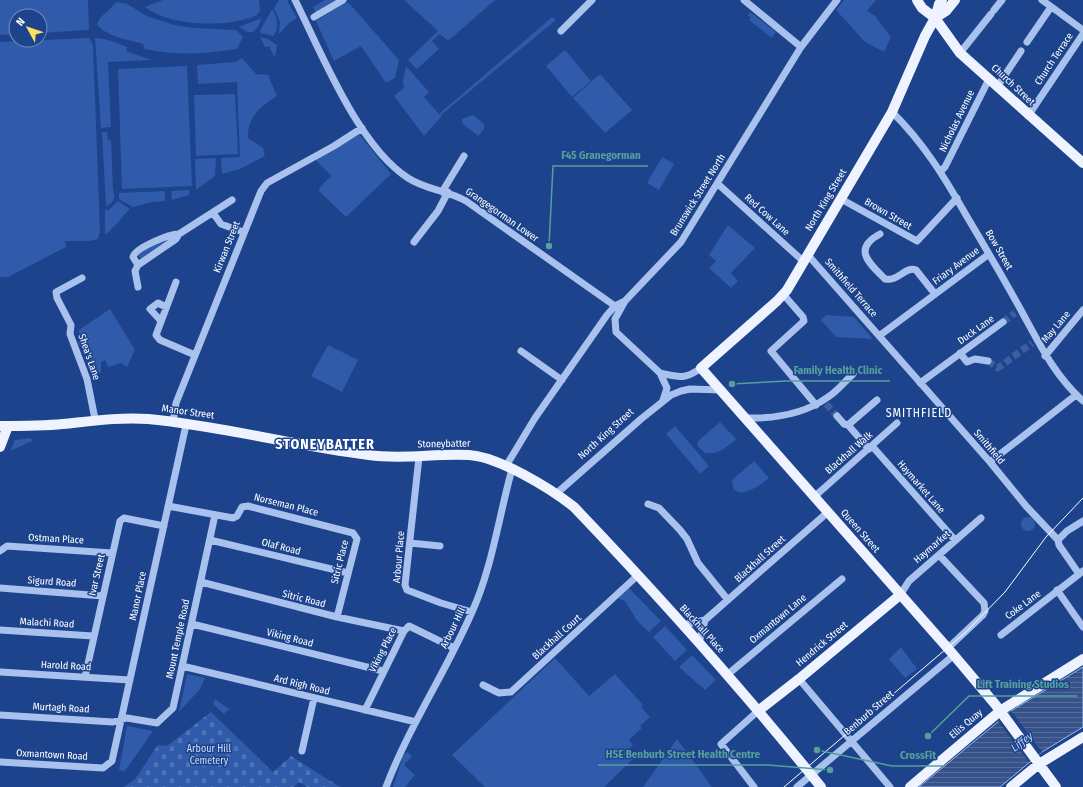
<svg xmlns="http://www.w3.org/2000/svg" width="1083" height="787" viewBox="0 0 1083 787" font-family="'Fira Sans Condensed',sans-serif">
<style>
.green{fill:#2f5baa}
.cemetery{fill:url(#cemetery-stones)}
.water{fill:url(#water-rules);stroke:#9bbaef}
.pier{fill:#1c438c}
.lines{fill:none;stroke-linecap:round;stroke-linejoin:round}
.minor-tunnel{stroke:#3e5f9d;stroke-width:7;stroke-dasharray:7 3.5;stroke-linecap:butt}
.minor{stroke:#a8c1ed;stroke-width:7}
.major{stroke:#eef3ff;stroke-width:10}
.tram{stroke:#fff;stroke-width:1}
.labels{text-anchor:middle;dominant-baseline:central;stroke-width:3;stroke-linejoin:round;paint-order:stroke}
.street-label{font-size:10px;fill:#fff;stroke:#1c438c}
.park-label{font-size:10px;fill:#cdddf9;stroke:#1c438c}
.water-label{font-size:11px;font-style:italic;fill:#b4cbf4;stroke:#1c438c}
.quarter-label{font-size:12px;letter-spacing:1px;fill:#fff;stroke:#1c438c}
.district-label{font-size:14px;font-weight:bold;letter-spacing:1px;fill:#fff;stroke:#1c438c}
.leader{fill:none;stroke:#579f9a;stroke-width:1.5}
.callout-dot{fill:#579f9a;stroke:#1c438c;stroke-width:1.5}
.callout-label{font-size:11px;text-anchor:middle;font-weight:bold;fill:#579f9a;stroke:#1c438c;stroke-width:3;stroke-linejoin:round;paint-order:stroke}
</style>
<defs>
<pattern id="cemetery-stones" width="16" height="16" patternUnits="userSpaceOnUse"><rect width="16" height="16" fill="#2f5baa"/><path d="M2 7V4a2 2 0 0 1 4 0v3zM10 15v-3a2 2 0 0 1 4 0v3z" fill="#4e74b7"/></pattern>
<pattern id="water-rules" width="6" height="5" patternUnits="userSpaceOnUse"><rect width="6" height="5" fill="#365288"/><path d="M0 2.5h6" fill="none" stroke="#546c9a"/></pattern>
</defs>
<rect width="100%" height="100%" fill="#1c438c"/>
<path class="green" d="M 0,0 L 88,0 L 89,30 L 40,33 L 40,16 L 16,16 L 16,34 L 0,35 Z
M 163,0 L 259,0 L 260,11 L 257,15 C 228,28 171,27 145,7 Z
M 279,0 L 287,0 L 297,18 L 289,23 L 279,34 L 280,22 L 274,8 Z
M 325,0 L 335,0 L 316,13 L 313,7 Z
M 404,0 L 495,0 L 448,41 L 440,34 L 432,41 L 439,49 L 417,69 L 408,60 L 438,31 Z
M 844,0 L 876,0 L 867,11 L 875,16 L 891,37 L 884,52 L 865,42 L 836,10 Z
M 117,2 L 127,4 L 147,16 L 174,25 L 195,28 L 236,30 L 243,37 L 237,49 C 205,54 176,56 145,49 L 143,44 C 127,39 110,38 97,25 L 100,18 Z
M 344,3 L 349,3 L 399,60 L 395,78 L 386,83 L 361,46 L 334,61 L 316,21 Z
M 272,9 C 277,17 280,28 273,36 L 260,33 L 260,31 Z
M 750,12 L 776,32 L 772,38 L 749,20 L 751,18 L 748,15 Z
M 552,17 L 556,20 L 441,115 L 441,117 L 424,136 L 394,96 L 404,88 L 403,80 L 406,66 L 429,92 L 424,97 L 439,114 Z
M 262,18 L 257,28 L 253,32 L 247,32 L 239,27 Z
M 260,37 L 268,39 L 277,45 L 275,58 L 269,46 L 265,47 Z
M 89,38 L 93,45 L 100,232 L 98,239 L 89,241 L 65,241 L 66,247 L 8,277 L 0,277 L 0,42 Z
M 95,38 C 106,38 116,43 127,47 L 126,51 L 151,60 L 108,62 L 111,127 L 101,128 Z
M 565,50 L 591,81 L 572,97 L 546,66 Z
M 242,58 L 256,74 L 268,75 L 277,96 C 261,106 247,117 248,138 L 263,148 L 265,156 L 240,169 L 222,174 L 221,158 L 240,157 L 237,82 L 198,84 L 197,65 L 236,62 Z
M 187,66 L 192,186 L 122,189 L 118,69 Z
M 600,74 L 632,110 L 605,133 L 573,98 Z
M 235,94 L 238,154 L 196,156 L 194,95 Z
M 473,115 L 484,124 L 484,129 L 478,136 L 462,123 L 462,119 Z
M 102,132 L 107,132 L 108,140 L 111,140 L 113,189 C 116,197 114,203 106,206 Z
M 359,134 L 391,174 L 346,217 L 319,191 L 320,187 L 331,176 L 316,160 Z
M 662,157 L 674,164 L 659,190 L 647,183 Z
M 216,158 L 215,176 L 196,190 L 195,159 Z
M 189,190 L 189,195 L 172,200 L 171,191 Z
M 165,191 L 165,201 L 152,202 L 133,207 L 119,199 L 119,193 Z
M 118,201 L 130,209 C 121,217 115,228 105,235 L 105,210 L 109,210 Z
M 728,225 L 755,248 L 731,273 L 738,281 L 731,288 L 709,268 L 716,261 L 709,255 Z
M 172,236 L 173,239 L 145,259 L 140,258 L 137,254 Z
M 110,309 L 135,350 L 127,367 L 121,363 L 108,367 L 105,360 L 101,362 L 101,373 L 95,373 L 88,356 L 78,343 L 79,330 Z
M 826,315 L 854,317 L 873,339 L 836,337 L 821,320 Z
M 328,345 L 358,360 L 342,392 L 311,376 Z
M 720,422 L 736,439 C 726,448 718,455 705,453 L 698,446 L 698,441 Z
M 675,426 L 709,466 L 700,474 L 666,434 Z
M 31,438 L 32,441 L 10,451 L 15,440 Z
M 754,461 L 769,478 C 760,486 732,505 732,480 Z
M1021 524a7 7 0 1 1 14 0a7 7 0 1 1-14 0Z
M 629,588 L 661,621 L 649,632 L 637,621 L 626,602 L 618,598 Z
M 665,626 L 687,650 L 675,661 L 653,637 Z
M 901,647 L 917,669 L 905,678 L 889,659 Z
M 692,655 L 716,680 L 705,690 L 679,667 Z
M 555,658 L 589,696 L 615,674 L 643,705 L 641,707 L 650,717 L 640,726 L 642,728 L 629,740 L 633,745 L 626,752 L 633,759 L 604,787 L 485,787 L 452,755 Z
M 187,674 L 205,678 L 200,689 L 179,712 Z
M 215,699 L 229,709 L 224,714 L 213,704 Z
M 127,726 L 153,731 L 125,771 L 119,770 Z
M 677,739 L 712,787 L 643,787 Z
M 407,752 L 412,756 L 404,765 L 415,775 L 405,787 L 393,787 L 403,756 Z"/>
<path class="cemetery" d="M 211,712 L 273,772 L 291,756 L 340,787 L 307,787 L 299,782 L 294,787 L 124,787 L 135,779 L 158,745 L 167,746 Z"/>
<path class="water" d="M 1083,667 L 1083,727 L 1042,752 L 1000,787 L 919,787 L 1011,711 Z"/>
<path class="pier" d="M 1011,711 L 1042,752 L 1029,762 L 998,721 Z"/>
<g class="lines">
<path class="minor-tunnel" d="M 1003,322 L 1015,313
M 988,361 L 998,368 L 1032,343
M 826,404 L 837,416"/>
<path class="minor" d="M 295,0 C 321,52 358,146 408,178 C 426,190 447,190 466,201 L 615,306
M 744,0 L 801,47
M 1042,0 L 1083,30
M 994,10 L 1002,0
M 314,17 L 343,0
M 561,31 L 592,0
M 1027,42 L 1051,7
M 960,53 L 991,14
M 997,87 L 1021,51
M 892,112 C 923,142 945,178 966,215 C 985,247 1004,279 1022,312 C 1040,345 1055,376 1083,401
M 1028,116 L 1083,34
M 941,171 L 945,167 L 989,79
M 718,184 L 803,261
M 442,192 L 464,156
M 841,199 L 917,241 L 957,198
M 213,213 L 221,224 L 243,232
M 179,234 L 176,239 L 138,265 L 133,257 C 135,248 169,234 179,234 L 232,200
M 880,234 C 852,249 869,263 885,279 C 898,282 905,266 916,270 L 935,294
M 414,242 L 438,211 L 448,192
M 807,254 L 990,462 L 1026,506 L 1058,540 L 1059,545 L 1079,574
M 82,278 L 56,292 L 57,298 L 71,325 L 70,334 L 87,379 L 95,419
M 176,282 L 156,335 L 160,340 L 195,355
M 138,287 L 135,271 L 138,265
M 783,294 L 803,317 L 804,321 L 771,351 L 816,405
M 625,301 L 615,319 L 616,332 L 660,373 L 667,388 L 663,400
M 161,321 L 150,309 L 158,303 L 166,307
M 879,336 L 989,254
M 521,351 L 562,380
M 960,353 L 967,362 L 975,359 L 988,361
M 1045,356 L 1083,310
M 660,373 C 678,377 685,380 701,368
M 920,383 L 1003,322
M 837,416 L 844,424 L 848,425 L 877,400
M 744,418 C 774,419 803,415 828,397 C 838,391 845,381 853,374
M 173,422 L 176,403 L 261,191 L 267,183 L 334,146 L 362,128
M 848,425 L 869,449
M 872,446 L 955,540
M 419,457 L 405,585 L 407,590 L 441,603 L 472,612
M 990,462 L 1076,395
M 506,466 L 535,418 L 607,315 L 615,306 L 625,301 L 681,242 L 801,47 L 837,0
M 557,493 L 641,419 L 671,395 L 681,391 L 690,389 L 720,390
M 814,497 L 897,423
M 648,504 L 659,508 L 680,530 L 687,539 L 698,563 L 728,600
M 168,506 L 233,518 L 237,516 L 242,507 L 248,506 L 353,533 L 357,539 L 337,617
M 210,540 L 348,573
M 1058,540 L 1067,531 L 1083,521
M 410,543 L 440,546
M 0,551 L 7,546 L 112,553
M 939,555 L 984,603 L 985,611 L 983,615 L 948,648
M 201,582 L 337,617 L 404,631
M 0,588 L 103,596
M 1057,590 L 1083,627
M 900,595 L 909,581 L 981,518
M 192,624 L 383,671
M 683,625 L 705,620 L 828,512
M 0,630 L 93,636
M 1001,635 L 1083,571
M 699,643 L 705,620
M 182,666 L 416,722
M 0,672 L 130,680
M 727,675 L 842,579
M 85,677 L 120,521 L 124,518 L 164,526
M 799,679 L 890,787
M 483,685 L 499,693 L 511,692 L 637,576
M 365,710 L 404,631 L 409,626 L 454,648
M 0,715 L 113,722 L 127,718 L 157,723 L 173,708 L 215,515
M 302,751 L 314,698
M 0,762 L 103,768 L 112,761 L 186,425
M 386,787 C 409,726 446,672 472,612 C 492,568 499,516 512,469
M 754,787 L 721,744 L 758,711
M 797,787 L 954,655"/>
<path class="major" d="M 917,0 L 922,8 L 935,18 L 960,53 L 1083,163
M 942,0 L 939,4 L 935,18 L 925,36 L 892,112 L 787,290 L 777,301 L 701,368 L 952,653 L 995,704 L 1056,787
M 935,18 L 946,11 L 955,0
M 0,426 C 21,426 42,426 63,424 C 92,421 119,417 148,419 C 223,426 295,446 369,455 C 402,460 436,453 469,455 C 499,457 550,488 574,507 C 660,597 743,690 821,787
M 0,447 L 8,426
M 758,711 L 799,679 L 900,595
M 910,787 L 1000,711 L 1083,659
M 1011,787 L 1039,764 L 1083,737"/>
<path class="tram" d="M 784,787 L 966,632 L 1005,592 L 1046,537 L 1083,498"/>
</g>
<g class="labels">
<g class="street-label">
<text transform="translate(1054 59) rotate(-56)">Church Terrace</text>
<text transform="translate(1013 85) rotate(43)">Church Street</text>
<text transform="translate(957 121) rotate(-64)">Nicholas Avenue</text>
<text transform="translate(698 195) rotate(-58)">Brunswick Street North</text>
<text transform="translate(826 200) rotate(-59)">North King Street</text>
<text transform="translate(888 214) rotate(30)">Brown Street</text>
<text transform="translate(502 215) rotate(35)">Grangegorman Lower</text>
<text transform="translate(767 215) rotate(42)">Red Cow Lane</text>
<text transform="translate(227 247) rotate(-68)">Kirwan Street</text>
<text transform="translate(999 250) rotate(60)">Bow Street</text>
<text transform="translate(956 266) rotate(-37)">Friary Avenue</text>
<text transform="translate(851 288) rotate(49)">Smithfield Terrace</text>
<text transform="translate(1056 327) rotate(-50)">May Lane</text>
<text transform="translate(976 330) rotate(-36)">Duck Lane</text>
<text transform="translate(89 357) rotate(71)">Shea's Lane</text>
<text transform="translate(188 412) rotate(8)">Manor Street</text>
<text transform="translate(606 434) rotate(-42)">North King Street</text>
<text transform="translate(444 444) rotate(-1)">Stoneybatter</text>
<text transform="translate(989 447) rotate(50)">Smithfield</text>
<text transform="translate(849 453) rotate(-41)">Blackhall Walk</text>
<text transform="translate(921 487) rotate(49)">Haymarket Lane</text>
<text transform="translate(286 505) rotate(14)">Norseman Place</text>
<text transform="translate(860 531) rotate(49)">Queen Street</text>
<text transform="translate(56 539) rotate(3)">Ostman Place</text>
<text transform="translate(281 547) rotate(14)">Olaf Road</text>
<text transform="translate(932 547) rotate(-41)">Haymarket</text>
<text transform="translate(399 557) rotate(-85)">Arbour Place</text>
<text transform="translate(760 559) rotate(-42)">Blackhall Street</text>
<text transform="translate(340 562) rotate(-76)">Sitric Place</text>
<text transform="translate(97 575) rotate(-77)">Ivar Street</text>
<text transform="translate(52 582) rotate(4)">Sigurd Road</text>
<text transform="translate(138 596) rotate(-78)">Manor Place</text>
<text transform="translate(304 599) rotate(14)">Sitric Road</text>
<text transform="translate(1023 605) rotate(-37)">Coke Lane</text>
<text transform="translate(778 619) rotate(-40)">Oxmantown Lane</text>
<text transform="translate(47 623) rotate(3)">Malachi Road</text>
<text transform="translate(453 628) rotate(-64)">Arbour Hill</text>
<text transform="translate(702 629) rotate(48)">Blackhall Place</text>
<text transform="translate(557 637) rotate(-42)">Blackhall Court</text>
<text transform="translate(290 638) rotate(14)">Viking Road</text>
<text transform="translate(178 639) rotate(-78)">Mount Temple Road</text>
<text transform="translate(822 644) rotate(-40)">Hendrick Street</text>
<text transform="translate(383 650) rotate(-63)">Viking Place</text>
<text transform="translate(66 666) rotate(3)">Harold Road</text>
<text transform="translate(302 685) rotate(14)">Ard Righ Road</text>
<text transform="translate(61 708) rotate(3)">Murtagh Road</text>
<text transform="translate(869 713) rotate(-41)">Benburb Street</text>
<text transform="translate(966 724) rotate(-40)">Ellis Quay</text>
<text transform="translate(52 755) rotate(3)">Oxmantown Road</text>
</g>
<g class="park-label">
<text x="209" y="749">Arbour Hill<tspan x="209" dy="12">Cemetery</tspan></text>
</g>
<g class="water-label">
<text transform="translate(1022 742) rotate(-37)">Liffey</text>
</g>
<g class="quarter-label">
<text x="919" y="413">SMITHFIELD</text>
</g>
<g class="district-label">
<text x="325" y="444">STONEYBATTER</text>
</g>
</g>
<path class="leader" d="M549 246L553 166H648M732 384L786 381H890M928 736L969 696H1077M830 770L768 765H598M817 750L892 766H944"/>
<g class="callout-dot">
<circle cx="549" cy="246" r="4"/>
<circle cx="732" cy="384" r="4"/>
<circle cx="928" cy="736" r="4"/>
<circle cx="830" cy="770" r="4"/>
<circle cx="817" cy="750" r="4"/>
</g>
<g class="callout-label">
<text x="601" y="159">F45 Granegorman</text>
<text x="838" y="374">Family Health Clinic</text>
<text x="1023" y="688">Lift Training Studios</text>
<text x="683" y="758">HSE Benburb Street Health Centre</text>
<text x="918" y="759">CrossFit</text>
</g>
<g transform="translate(28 28) rotate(310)"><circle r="19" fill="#1c438c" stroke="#778eba"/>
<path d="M0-3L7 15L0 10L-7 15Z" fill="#fddf65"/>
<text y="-6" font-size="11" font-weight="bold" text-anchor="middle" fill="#ffffff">N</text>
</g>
</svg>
